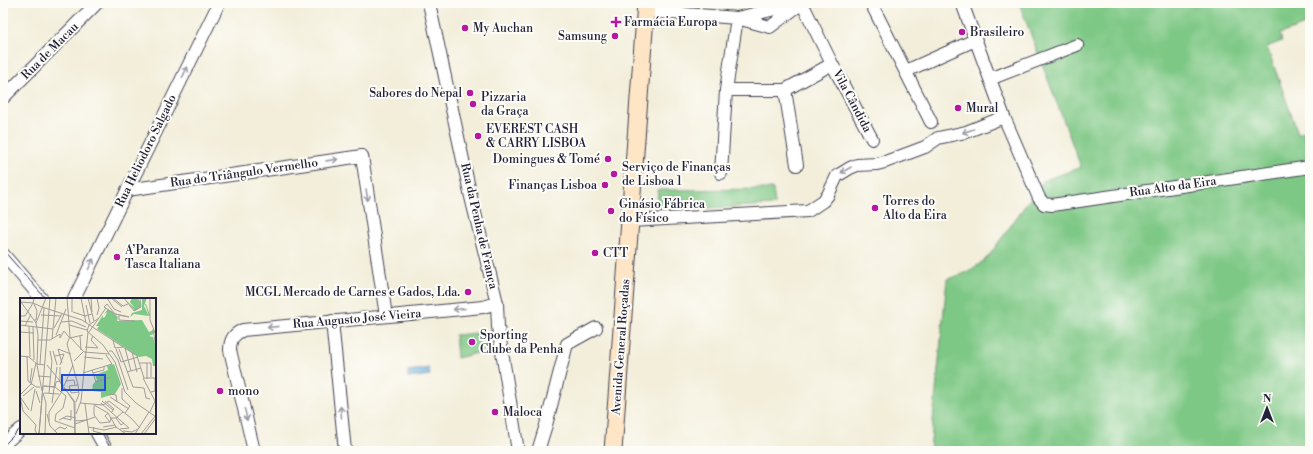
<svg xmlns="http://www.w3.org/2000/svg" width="1313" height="454" viewBox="0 0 1313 454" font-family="'Libre Bodoni',serif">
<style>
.green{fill:#7ec885;stroke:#507560}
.water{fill:#63abda;stroke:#42668a}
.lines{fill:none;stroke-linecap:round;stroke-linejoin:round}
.street-casing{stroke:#414153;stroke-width:14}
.secondary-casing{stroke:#414153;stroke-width:19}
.street{stroke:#fff;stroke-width:12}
.secondary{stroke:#fde5c5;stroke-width:17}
.tram{stroke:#22223b;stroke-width:1}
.oneway{stroke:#9c9ca7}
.poi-dot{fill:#b5179e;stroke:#fdfcf7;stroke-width:1.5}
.labels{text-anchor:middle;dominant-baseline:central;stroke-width:4;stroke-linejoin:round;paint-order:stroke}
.poi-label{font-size:12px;fill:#22223b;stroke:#fdfcf7;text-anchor:start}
.street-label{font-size:12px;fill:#22223b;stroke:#fdfcf7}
.inset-road{fill:none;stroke:#9f9c9a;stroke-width:1}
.view{fill:#1d4ed8;fill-opacity:0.15;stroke:#1d4ed8;stroke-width:2}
.inset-edge{fill:none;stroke:#22223b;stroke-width:2}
</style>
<rect width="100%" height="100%" fill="#fdfcf7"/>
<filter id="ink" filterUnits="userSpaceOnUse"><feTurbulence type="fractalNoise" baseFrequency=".025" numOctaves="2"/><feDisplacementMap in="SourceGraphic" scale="8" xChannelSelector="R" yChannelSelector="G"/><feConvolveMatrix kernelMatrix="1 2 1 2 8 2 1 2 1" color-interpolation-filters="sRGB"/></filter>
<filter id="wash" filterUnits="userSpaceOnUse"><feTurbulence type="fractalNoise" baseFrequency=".012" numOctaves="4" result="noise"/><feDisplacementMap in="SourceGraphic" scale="16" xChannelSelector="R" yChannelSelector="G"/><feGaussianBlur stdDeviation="0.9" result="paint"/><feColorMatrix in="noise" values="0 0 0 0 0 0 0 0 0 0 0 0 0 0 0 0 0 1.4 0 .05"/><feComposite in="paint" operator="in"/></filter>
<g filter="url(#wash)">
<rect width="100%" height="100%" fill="#f3eeda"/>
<path class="green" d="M 1019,3 L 1310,3 L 1310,23 L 1280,34 L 1282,41 L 1267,47 L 1298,133 L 1310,129 L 1310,451 L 930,451 L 947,279 C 965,274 974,269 988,257 L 1043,181 L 1081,167 Z
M 773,189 L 775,205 L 668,210 L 657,206 L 658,190 Z
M 487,332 L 489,350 L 457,358 L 455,335 Z"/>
<path class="water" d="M 429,368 L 430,375 L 408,378 L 408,371 Z"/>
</g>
<g filter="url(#ink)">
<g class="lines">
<defs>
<path id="street" d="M 429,3 L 471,197 L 497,303 L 498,327 L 518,451
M 802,3 L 832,64 L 872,139
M 871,3 L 931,122
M 962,3 L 1004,117 L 1039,198 L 1044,204 L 1052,205 L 1310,167
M 646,11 L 737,18 L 797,4
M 906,71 L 975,40
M 990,79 L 1077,45
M 726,90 L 785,90 L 832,64
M 785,90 L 797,165
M 3,98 L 97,3
M 721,173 L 726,90 L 737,18 L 770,27 L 802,3
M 127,190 L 362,156 L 386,316
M 630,221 L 808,211 L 823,201 L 828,195 L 837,176 L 850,168 L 857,165 L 877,164 L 885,162 L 925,147 L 938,138 L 966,132 L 1004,117
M 3,254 L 42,299
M 74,299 L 219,3
M 332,321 L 345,451
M 97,433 L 107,451
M 3,445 L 21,429
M 254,451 L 230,350 C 230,339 234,334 243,330 L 483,307 L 497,303
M 538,451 L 546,425 L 567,344 L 596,328"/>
<path id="secondary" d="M 613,451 L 646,3"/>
</defs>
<use href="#street" class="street-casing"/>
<use href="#secondary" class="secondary-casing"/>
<use href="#street" class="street"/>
<use href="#secondary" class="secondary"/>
<path class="tram" d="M 3,250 L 46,299
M 102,433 L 112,451
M 3,446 L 21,428"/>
</g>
<defs><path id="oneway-shaft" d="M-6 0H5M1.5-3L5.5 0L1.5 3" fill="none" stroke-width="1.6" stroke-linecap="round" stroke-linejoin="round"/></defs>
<g class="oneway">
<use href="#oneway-shaft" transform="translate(185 72) rotate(-64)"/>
<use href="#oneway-shaft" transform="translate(968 131) rotate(161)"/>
<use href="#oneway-shaft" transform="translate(332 160) rotate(-8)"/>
<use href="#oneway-shaft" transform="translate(846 170) rotate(150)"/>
<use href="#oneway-shaft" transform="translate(367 195) rotate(81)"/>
<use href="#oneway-shaft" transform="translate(91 264) rotate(-64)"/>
<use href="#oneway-shaft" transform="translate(459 309) rotate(175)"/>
<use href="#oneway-shaft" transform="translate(273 327) rotate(174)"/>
<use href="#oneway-shaft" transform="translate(341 412) rotate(-95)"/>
<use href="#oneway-shaft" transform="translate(246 415) rotate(77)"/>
</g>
</g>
<g class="poi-dot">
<path d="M614 16h4v4h4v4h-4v4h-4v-4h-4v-4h4z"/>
<circle cx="465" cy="28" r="4"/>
<circle cx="962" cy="32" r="4"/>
<circle cx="615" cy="36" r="4"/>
<circle cx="470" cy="93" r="4"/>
<circle cx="473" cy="104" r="4"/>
<circle cx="958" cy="108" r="4"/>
<circle cx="478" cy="136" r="4"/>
<circle cx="608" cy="159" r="4"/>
<circle cx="614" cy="174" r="4"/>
<circle cx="605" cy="185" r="4"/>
<circle cx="875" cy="208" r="4"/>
<circle cx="611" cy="211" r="4"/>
<circle cx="595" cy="253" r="4"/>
<circle cx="117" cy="257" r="4"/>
<circle cx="468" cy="292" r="4"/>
<circle cx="472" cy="342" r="4"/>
<circle cx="220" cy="391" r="4"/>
<circle cx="495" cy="412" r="4"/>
</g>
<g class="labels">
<g class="poi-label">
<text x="624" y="22">Farmácia Europa</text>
<text x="473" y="28">My Auchan</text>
<text x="970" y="32">Brasileiro</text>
<text x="607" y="36" text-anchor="end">Samsung</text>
<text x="462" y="93" text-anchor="end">Sabores do Nepal</text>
<text x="481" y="97">Pizzaria<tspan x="481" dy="14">da Graça</tspan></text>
<text x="966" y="108">Mural</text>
<text x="486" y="129">EVEREST CASH<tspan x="486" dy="14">&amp; CARRY LISBOA</tspan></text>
<text x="600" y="159" text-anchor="end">Domingues &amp; Tomé</text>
<text x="622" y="167">Serviço de Finanças<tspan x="622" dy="14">de Lisboa 1</tspan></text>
<text x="597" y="185" text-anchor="end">Finanças Lisboa</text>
<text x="883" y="201">Torres do<tspan x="883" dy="14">Alto da Eira</tspan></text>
<text x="619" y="204">Ginásio Fábrica<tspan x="619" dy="14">do Físico</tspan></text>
<text x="125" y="250">A’Paranza<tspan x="125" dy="14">Tasca Italiana</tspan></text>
<text x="603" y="253">CTT</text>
<text x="460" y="292" text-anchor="end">MCGL Mercado de Carnes e Gados, Lda.</text>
<text x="480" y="335">Sporting<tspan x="480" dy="14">Clube da Penha</tspan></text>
<text x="228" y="391">mono</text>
<text x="503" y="412">Maloca</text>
</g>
<g class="street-label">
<text transform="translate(50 51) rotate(-45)">Rua de Macau</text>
<text transform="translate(852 101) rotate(62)">Vila Cândida</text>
<text transform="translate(146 151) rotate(-64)">Rua Heliodoro Salgado</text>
<text transform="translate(244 173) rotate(-8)">Rua do Triângulo Vermelho</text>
<text transform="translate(1173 187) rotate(-8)">Rua Alto da Eira</text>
<text transform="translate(479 226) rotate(77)">Rua da Penha de França</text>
<text transform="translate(357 319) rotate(-5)">Rua Augusto José Vieira</text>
<text transform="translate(621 347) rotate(-86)">Avenida General Roçadas</text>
</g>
</g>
<g transform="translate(20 298)">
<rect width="136" height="136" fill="#f3eeda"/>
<path d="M 112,0 L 118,0 L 120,4 L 121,9 L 115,13 L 107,3 L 115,10 L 110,4 ZM 127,0 L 124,8 L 129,18 L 125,6 L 126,6 L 130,17 L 129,18 L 114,16 L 110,19 L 112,15 L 122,12 L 122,1 ZM 88,11 L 98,19 L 97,23 L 122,22 L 129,34 L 133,32 L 135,35 L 129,38 L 133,39 L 135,45 L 136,68 L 133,68 L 132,61 L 126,58 L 119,59 L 77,31 L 79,28 L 76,28 L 83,17 L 83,20 L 85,19 L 87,14 L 84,16 ZM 94,66 L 101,86 L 95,96 L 81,100 L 81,94 L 72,93 L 73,86 L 77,82 L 75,77 L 88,72 L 87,68 Z" fill="#7ec885"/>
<path class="inset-road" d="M 14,0 L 13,5 L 22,9M 47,0 L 50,38 L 47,46 L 58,87 L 59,96 L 56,104M 61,0 L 66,25M 68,0 L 74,23M 71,0 L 72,14M 87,0 L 94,11 L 101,14M 91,0 L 102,9M 93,0 L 103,8 L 108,6M 104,0 L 114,13 L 121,9 L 120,0M 130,0 L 130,22 L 136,37M 1,4 L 16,25 L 18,37 L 17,67 L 22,93M 1,4 L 13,5M 14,6 L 17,13 L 16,22 L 14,22M 87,6 L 95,16 L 109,19 L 95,16 L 84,9 ZM 66,7 L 70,25M 22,9 L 62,22 L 74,30M 52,14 L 52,0M 53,14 L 65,18 L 72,16M 21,17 L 41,18M 77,17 L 79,10 L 77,0M 0,18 L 5,18 L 13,5M 99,18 L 99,22 L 115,23M 0,23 L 13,24M 41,24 L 52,23 L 66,29M 16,25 L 26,0M 0,27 L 33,31M 49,27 L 67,32M 69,27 L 67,33 L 83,47 L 95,64 L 105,94 L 116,105 L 136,119M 69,27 L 79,20M 5,28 L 11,16M 9,28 L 10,59M 13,29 L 14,62M 34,30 L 42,16M 74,30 L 117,58 L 124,80 L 136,80M 133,31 L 136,50M 0,34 L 14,35M 69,34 L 86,10M 36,37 L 46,11M 60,38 L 61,52M 73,38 L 71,42 L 78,50M 50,39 L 64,54 L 89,56M 50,40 L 63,37M 32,41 L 36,0M 18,42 L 30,42 L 40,36 L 40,40 L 44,33 L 49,39M 93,42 L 95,50 L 103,49M 65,49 L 78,50M 105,50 L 111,73M 38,51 L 51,56M 38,51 L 42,65M 96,51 L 101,64 L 118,59M 99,51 L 113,89 L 124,90M 33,53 L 37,67M 89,53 L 92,53 L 98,62 L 108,92M 112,54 L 117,74M 0,58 L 9,59 L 17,66 L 25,67M 7,58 L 8,83 L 16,89 L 20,89M 35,58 L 44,56 L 40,67M 64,59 L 83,61M 54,63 L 63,54M 120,65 L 131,65 L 131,79M 127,65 L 127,81M 20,66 L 24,10M 27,67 L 44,88M 40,69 L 40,83M 72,72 L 76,84 L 91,79M 107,74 L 121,70M 63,75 L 92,66 L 86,57M 73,75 L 84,72 L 84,69M 18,78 L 31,79M 123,80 L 135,103M 46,83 L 54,82 L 55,87M 10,85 L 12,70M 11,87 L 16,65M 58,87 L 49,88 L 51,95 L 59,94M 24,88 L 35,89 L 46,98 L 43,110 L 36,116 L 35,123 L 55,130M 44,88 L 53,67M 44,89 L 54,104M 102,90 L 102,101 L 110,108 L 105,115M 124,90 L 126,100 L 130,101M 16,93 L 20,105M 131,94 L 135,93 L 135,80M 23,95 L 26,105 L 25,136M 24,95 L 39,96M 29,95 L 32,63 L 30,53M 89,96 L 96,97 L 97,104M 0,97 L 11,86M 3,98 L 14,89M 0,99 L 3,113 L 16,127 L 15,132 L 17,136M 90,99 L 109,111M 1,100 L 9,112M 82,103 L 93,112M 85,103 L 94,111 L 91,115M 54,104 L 55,136M 32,105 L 37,69M 60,105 L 83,107 L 89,103 L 111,120 L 120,130M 81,105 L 109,130 L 100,131M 65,106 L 69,136M 74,107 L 88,115 L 96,129 L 106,136M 74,108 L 74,117 L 80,125 L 90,124 L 91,120M 11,113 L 15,91M 130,114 L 136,101M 88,115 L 85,118 L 90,124M 27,116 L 30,128 L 38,136M 56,116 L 61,103 L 68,34M 43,120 L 51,122 L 51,112M 91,120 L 96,120 L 103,114M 96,120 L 101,127 L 104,125M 39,122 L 47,118 L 56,120M 29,123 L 29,114 L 44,90M 55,123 L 67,122M 55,126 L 75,119M 68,129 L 84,132 L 97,129M 74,129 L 73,133 L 84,136M 83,129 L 95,127M 34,133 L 40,129 L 45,131 L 47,129M 103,133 L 112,134 L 118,131M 19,136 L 30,0M 19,136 L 23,88 L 35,89 L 36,84 L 39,83 L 55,104 L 55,136M 115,136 L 129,114M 121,136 L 136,117M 124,136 L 136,120"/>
<path class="view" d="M 42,77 L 85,77 L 85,92 L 42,92 Z"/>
<rect width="136" height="136" class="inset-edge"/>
</g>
<rect width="1313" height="454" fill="none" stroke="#fdfcf7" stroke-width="16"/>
<g transform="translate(1267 408)" stroke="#fdfcf7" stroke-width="3" paint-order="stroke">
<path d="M0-3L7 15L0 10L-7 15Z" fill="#22223b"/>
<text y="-6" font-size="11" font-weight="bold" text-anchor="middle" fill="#22223b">N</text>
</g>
</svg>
